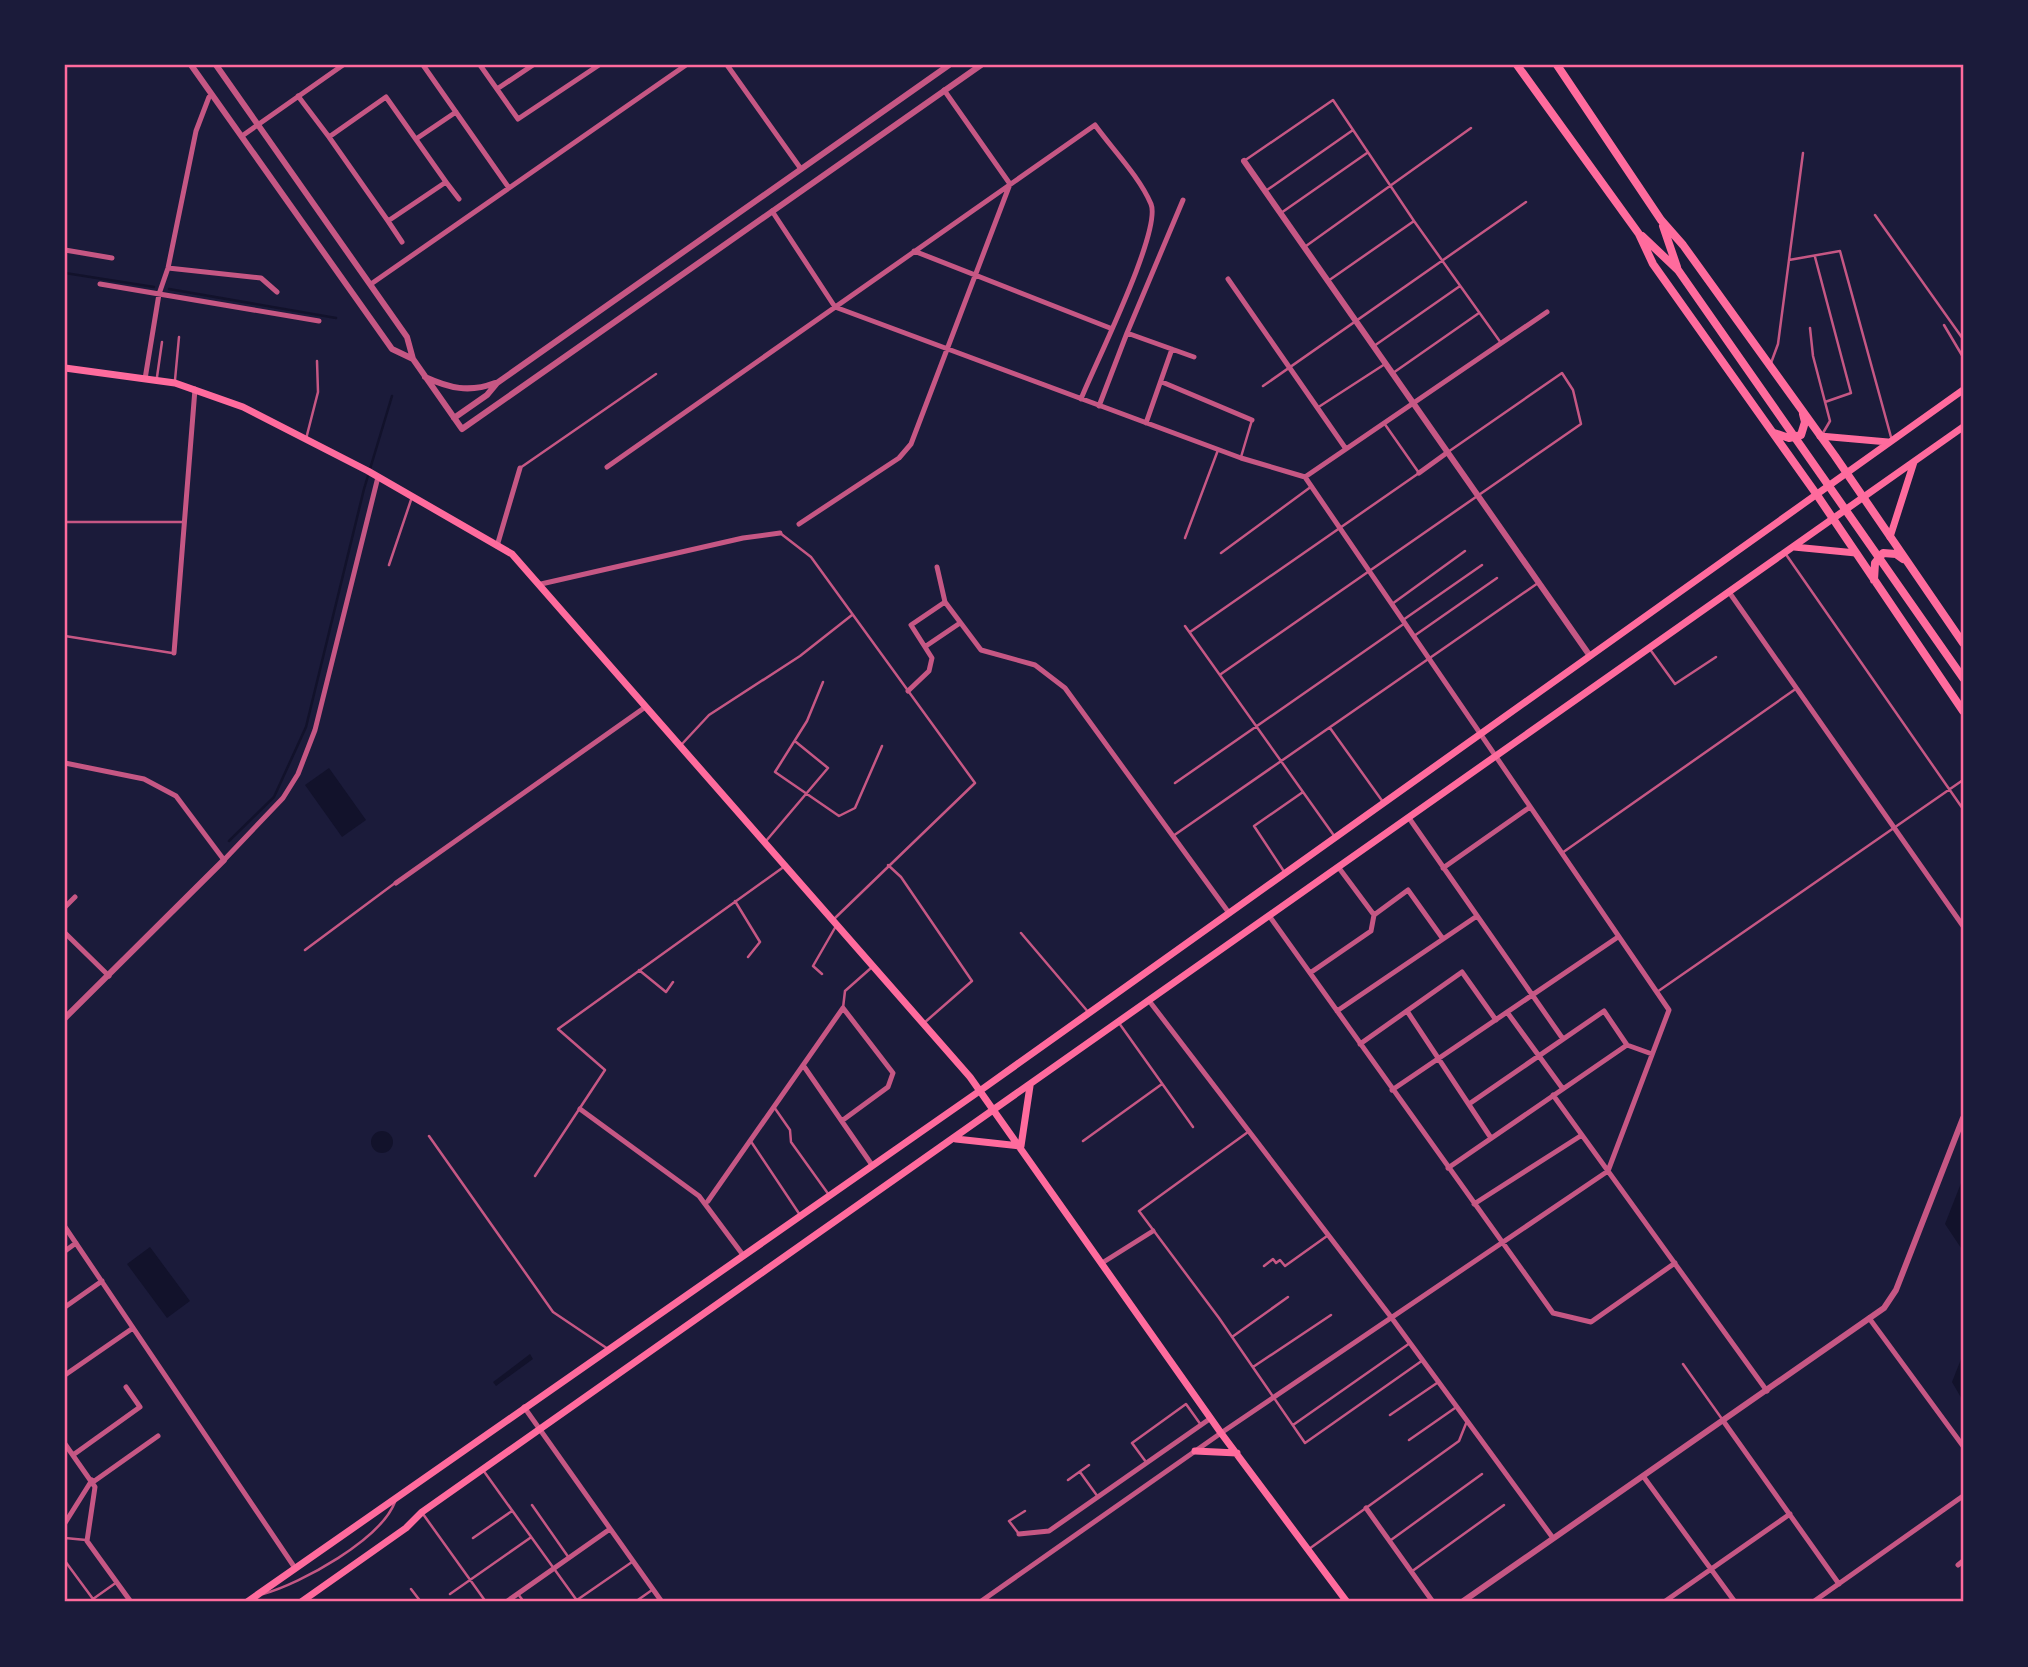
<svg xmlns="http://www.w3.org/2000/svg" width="2028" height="1667" viewBox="0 0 2028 1667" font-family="Lora,serif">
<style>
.water{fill:#12122b}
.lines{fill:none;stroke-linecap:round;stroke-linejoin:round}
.stream{stroke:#12122b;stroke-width:2.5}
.service{stroke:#c65784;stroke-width:2.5}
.minor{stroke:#c65784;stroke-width:5}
.tertiary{stroke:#c65784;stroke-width:6}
.secondary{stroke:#ff6b9d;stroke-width:7}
.primary{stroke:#ff6b9d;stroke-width:8}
.neatline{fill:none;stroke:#ff6b9d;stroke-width:2.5}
</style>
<rect width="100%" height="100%" fill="#1b1b3a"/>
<path class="water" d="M 329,768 L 366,820 L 342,837 L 305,785 Z
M371 1142a11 11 0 1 1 22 0a11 11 0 1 1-22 0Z
M 1963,1178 L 1963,1251 L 1945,1224 Z
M 150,1247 L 190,1301 L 167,1318 L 127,1264 Z
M 530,1354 L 533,1359 L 496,1386 L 493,1382 Z
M 1963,1354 L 1963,1401 L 1952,1382 Z"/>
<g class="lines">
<path class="stream" d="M 65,273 L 154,287
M 169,289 L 336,318
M 229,841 L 274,797 L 306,727 L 364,489 L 392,396"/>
<path class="service" d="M 1244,161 L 1333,100 L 1414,221 L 1501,343
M 1267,190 L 1353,130
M 1281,213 L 1367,153
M 1875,215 L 1963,339
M 1306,246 L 1471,128
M 1815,257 L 1851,393 L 1825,402
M 1789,260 L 1840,251 L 1891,437
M 1328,281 L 1414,221
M 1944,325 L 1963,357
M 1810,328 L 1813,356 L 1830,421 L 1823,433
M 1374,346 L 1460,286
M 1771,363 L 1778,344 L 1803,153
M 1393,373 L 1479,313
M 157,377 L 162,342
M 175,380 L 179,337
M 1263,386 L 1526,202
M 1317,408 L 1385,364
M 306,439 L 318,392 L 317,361
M 1241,457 L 1252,420
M 520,468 L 656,374
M 65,522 L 184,522
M 780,533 L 811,557 L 975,783 L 834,919
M 1185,538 L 1218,450
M 1221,553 L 1312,486
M 1785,553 L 1963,809
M 389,565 L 412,497
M 1392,604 L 1465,551
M 1403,620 L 1482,565
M 1185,626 L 1335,837
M 1190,632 L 1419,473 L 1384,423
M 65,636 L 172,653
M 1414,636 L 1497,578
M 1649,648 L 1675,684 L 1716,657
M 1221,674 L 1581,424 L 1573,390 L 1562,373 L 1448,452
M 823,682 L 807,721 L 775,772 L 839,816 L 855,808 L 882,746
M 1330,728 L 1383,802
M 682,744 L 709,715 L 800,656 L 852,615
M 1175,783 L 1405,623
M 1173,836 L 1538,583
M 766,841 L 828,768 L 796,742
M 1562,853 L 1797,688
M 888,865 L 901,877 L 972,981 L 924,1023
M 1285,873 L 1254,826 L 1303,792
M 735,901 L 760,942 L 748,957
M 1021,933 L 1089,1013
M 305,950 L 395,883
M 639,970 L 666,992 L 673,982
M 822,974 L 813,966 L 836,926
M 1657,992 L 1963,780
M 843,1008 L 845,991 L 871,968
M 1119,1023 L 1193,1127
M 774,1107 L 790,1130 L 791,1142 L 829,1195
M 1248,1132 L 1139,1211 L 1219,1318 L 1305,1443 L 1423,1360
M 429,1136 L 553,1312 L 608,1349
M 750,1140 L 800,1215
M 1083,1141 L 1162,1084
M 535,1176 L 605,1070 L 558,1029 L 785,866
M 1264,1266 L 1273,1259 L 1276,1263 L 1280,1260 L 1285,1266 L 1327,1236
M 1232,1337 L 1288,1297
M 1683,1364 L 1722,1419
M 1253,1367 L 1331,1315
M 1390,1415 L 1437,1383
M 1293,1425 L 1410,1343
M 1409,1440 L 1455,1408
M 1146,1462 L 1132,1443 L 1186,1404 L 1201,1425
M 483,1470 L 578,1602
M 1080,1472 L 1098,1497
M 1068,1480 L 1089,1465
M 532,1505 L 569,1558
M 423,1514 L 486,1602
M 1019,1534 L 1009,1521 L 1025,1511
M 65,1538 L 86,1540
M 473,1538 L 512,1511
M 1391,1540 L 1482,1474
M 1309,1549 L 1459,1441 L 1467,1421
M 65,1561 L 93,1599 L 117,1582
M 1411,1572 L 1504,1505
M 411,1589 L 421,1602
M 263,1594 C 302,1583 380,1540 395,1502
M 450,1594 L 530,1538
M 518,1594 L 524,1602
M 577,1600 L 632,1562
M 635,1602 L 652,1590"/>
<path class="minor" d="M 423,65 L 509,188
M 480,65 L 518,119 L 599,65
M 727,65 L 801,169
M 497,89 L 533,65
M 298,96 L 329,137
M 386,97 L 446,182 L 388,221 L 329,137 Z
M 242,136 L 343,65
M 416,139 L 456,112
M 446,182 L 459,199
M 1183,200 L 1127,333 L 1194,357
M 772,211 L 835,307 L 1241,458 L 1305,477 L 1669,1010 L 1608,1171 L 1221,1433 L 980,1602
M 388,221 L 402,242
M 65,250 L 112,258
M 914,251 L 1110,328
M 168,268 L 261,278 L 277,292
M 1228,279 L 1346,449
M 100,284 L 319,321
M 371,284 L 686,65
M 145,379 L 159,294 L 168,268 L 196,131 L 209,97
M 1162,382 L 1252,420
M 1099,406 L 1127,333
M 1146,423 L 1172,349
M 607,467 L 1095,125 C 1113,150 1139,176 1151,204 C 1162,231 1094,366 1081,399
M 1419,473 L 1448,452
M 1305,477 L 1547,312
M 799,524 L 899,458 L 911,444 L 1010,184 L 944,90
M 497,546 L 520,468
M 937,567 L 945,602 L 981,650 L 1035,665 L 1065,688 L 1229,913
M 541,584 L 743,538 L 780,533
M 1729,592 L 1963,926
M 926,646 L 960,623
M 174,653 L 195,389
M 908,691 L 929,671 L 932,658 L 911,625 L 945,602
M 65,763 L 144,779 L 176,796 L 224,860 L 283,798 L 298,774 L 315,730 L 378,477
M 1409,818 L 1563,1039
M 1339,868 L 1374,915
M 1443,868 L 1530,807
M 396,883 L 644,708
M 65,907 L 75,897
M 1270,917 L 1553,1313 L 1591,1322 L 1675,1263
M 65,933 L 109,976
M 1310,973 L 1371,931 L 1374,915 L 1408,890 L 1443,939
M 1150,1002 L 1391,1317 L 1553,1538
M 1337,1011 L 1477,916
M 1407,1011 L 1491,1138
M 1507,1012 L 1563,1089
M 1360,1044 L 1462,972 L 1496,1020
M 803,1065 L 872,1165
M 1392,1090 L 1618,937
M 1553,1095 L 1767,1391
M 1469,1104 L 1604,1011 L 1627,1045 L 1652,1054
M 580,1109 L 699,1196 L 743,1255
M 1448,1168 L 1627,1045
M 708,1201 L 843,1008 L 893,1073 L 888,1087 L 843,1120
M 1474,1204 L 1582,1135
M 65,1227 L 295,1568
M 65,1251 L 76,1243
M 1102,1263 L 1153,1231
M 65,1307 L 102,1281
M 1869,1318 L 1963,1446
M 65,1375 L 133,1328
M 524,1407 L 662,1602
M 1724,1422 L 1839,1584
M 65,1444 L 95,1487 L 87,1541 L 131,1602
M 73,1455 L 140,1407 L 126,1387
M 1643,1476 L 1735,1602
M 93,1482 L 158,1436
M 1366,1508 L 1433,1602
M 65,1523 L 92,1480
M 1019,1534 L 1049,1531 L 1211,1418
M 1958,1565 L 1963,1561
M 506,1602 L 610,1529
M 1664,1602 L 1790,1514
M 1813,1602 L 1963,1496"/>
<path class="tertiary" d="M 191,65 L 392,349 L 413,359
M 216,65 L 407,337 L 413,359 L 462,429 L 981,65
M 1244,161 L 1590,656
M 425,377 C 449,388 469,393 495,383
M 454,418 L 487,395 L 497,383 L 949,65
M 65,1018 L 224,860
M 1462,1602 L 1884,1308 L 1896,1290 L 1963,1118"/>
<path class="secondary" d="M 65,368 L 175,383 L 243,407 L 368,471 L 512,554 L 970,1077 L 1221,1433 L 1347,1602
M 1820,436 L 1888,442
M 1890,537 L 1914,462
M 1794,547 L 1856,553
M 956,1139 L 1021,1146
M 1021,1146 L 1030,1086
M 1195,1451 L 1237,1453
M 247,1602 L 981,1090 L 1963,390
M 301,1602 L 406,1528 L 422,1512 L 1963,427"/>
<path class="primary" d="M 1517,65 L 1639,234 L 1653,264 L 1817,495 L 1963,711
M 1557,65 L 1661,220 L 1683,245 L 1835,456 L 1963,643
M 1663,226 L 1677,267
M 1642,236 L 1678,270 L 1963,678
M 1774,433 L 1789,438 L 1801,435 L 1805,422 L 1803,414
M 1874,580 L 1875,563 L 1883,553 L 1896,554 L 1903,559"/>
</g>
<rect width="2028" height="1667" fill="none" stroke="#1b1b3a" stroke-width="133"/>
<rect x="66" y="66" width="1896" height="1534" class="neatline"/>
</svg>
